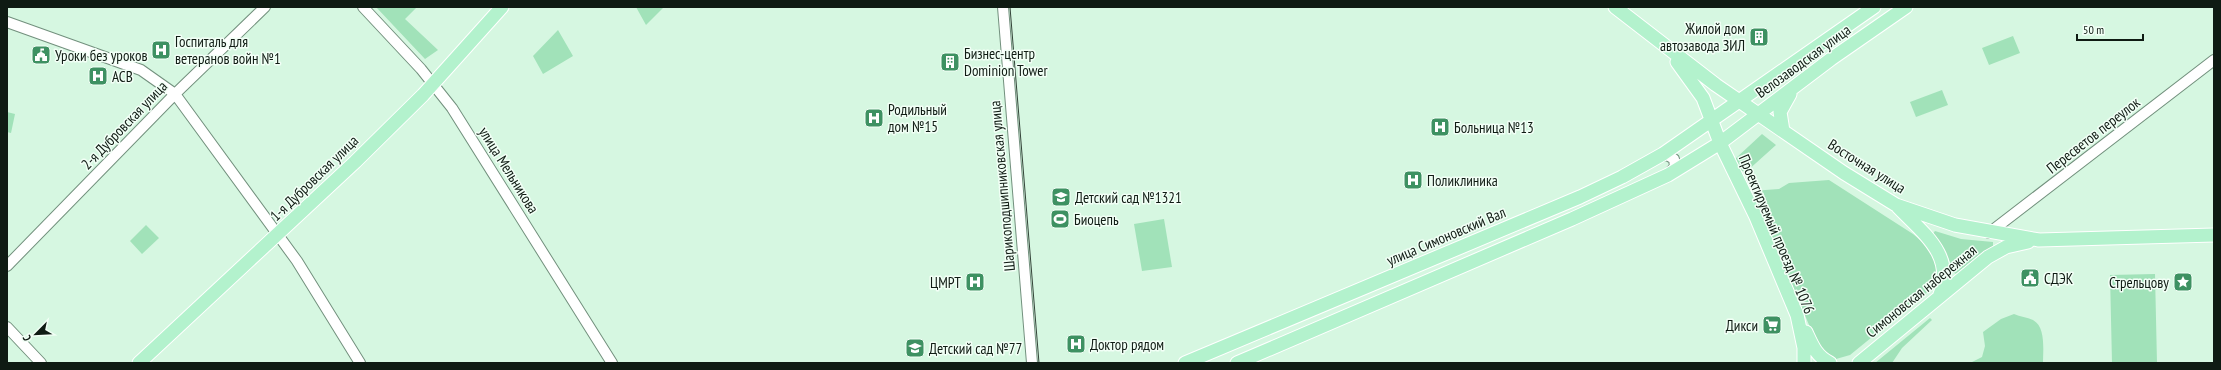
<svg xmlns="http://www.w3.org/2000/svg" width="2221" height="370" viewBox="0 0 2221 370" font-family="'PT Sans Narrow',sans-serif">
<style>
.green{fill:#a1e2b9}
.lines{fill:none;stroke-linecap:round;stroke-linejoin:round}
.minor-casing{stroke:#72907d;stroke-width:12}
.major-casing{stroke:#fff;stroke-width:15}
.minor{stroke:#fff;stroke-width:10}
.major{stroke:#b3f2cd;stroke-width:13}
.tram{stroke:#334338;stroke-width:1}
.labels{text-anchor:middle;dominant-baseline:central;stroke-width:3;stroke-linejoin:round;paint-order:stroke}
.poi-label{font-size:15px;fill:#0f1b13;stroke:#f2fff6;text-anchor:start}
.street-label{font-size:15px;fill:#0f1b13;stroke:#f2fff6}
</style>
<rect width="100%" height="100%" fill="#d6f7e1"/>
<path class="green" d="M 376,7 L 417,7 L 405,19 L 438,50 L 425,59 Z
M 636,7 L 664,7 L 646,25 Z
M 558,30 L 573,56 L 543,74 L 533,56 Z
M 2013,36 L 2020,53 L 1989,65 L 1982,48 Z
M 1942,90 L 1948,105 L 1916,117 L 1910,102 Z
M 7,112 L 15,114 L 11,133 L 7,132 Z
M 1762,134 L 1776,145 L 1746,172 L 1739,170 L 1735,159 Z
M 1829,180 L 1913,234 L 1931,249 L 1939,269 L 1937,279 L 1931,289 L 1850,355 L 1836,359 L 1821,353 L 1752,191 L 1779,189 L 1789,183 Z
M 1164,219 L 1172,267 L 1142,271 L 1134,224 Z
M 146,225 L 159,238 L 142,254 L 130,241 Z
M 1935,231 L 1961,239 L 1993,242 L 1993,247 L 1958,275 L 1951,271 C 1951,256 1941,246 1931,236 Z
M 2155,274 L 2157,363 L 2112,363 L 2110,275 Z
M 2014,314 C 2020,317 2027,317 2033,320 C 2046,327 2043,350 2043,363 L 1970,363 L 1982,357 L 1985,346 L 1983,332 L 2001,319 Z
M 1930,318 L 1932,320 L 1902,348 L 1892,363 L 1875,363 Z"/>
<g class="lines">
<defs>
<path id="minor" d="M 363,7 L 421,69 L 452,108 L 612,363
M 1003,7 L 1032,363
M 7,22 L 141,70 L 175,94 L 297,261 L 360,363
M 1659,156 L 1667,155 L 1674,159 L 1675,167 L 1669,173
M 1989,233 L 2214,60
M 7,266 L 175,94 L 265,7
M 7,327 L 41,363"/>
<path id="major" d="M 1615,7 L 1716,85 L 1844,173 L 1896,205 L 1955,225 L 2039,240 L 2214,235
M 1677,62 L 1703,98 L 1720,143 L 1756,217 L 1797,315 L 1804,348 L 1804,363
M 1783,131 L 1780,112 L 1790,94
M 1898,207 C 1924,234 1956,256 1939,297
M 1806,332 C 1812,345 1816,356 1830,363
M 139,363 L 355,162 L 423,95 L 502,7
M 1185,363 L 1580,197 L 1622,177 L 1663,154 L 1874,7
M 1237,363 L 1572,219 L 1668,175 L 1720,143 L 1831,59 L 1906,7
M 1859,363 L 1988,257 L 2006,247 L 2028,242"/>
</defs>
<use href="#minor" class="minor-casing"/>
<use href="#major" class="major-casing"/>
<use href="#minor" class="minor"/>
<use href="#major" class="major"/>
<path class="tram" d="M 1010,7 L 1039,363"/>
</g>
<defs>
<symbol id="building-square" viewBox="-11 -11 22 22"><rect x="-9" y="-9" width="18" height="18" rx="4" fill="#3e9162" stroke="#f2fff6"/><path d="M-4-6H4V6H1V3H-1V6H-4ZM-2.5-4.3h1.7v1.8h-1.7ZM.8-4.3h1.7v1.8H.8ZM-2.5-1h1.7V.8h-1.7ZM.8-1h1.7V.8H.8Z" fill="#fff"/></symbol>
<symbol id="hospital-square" viewBox="-11 -11 22 22"><rect x="-9" y="-9" width="18" height="18" rx="4" fill="#3e9162" stroke="#f2fff6"/><path d="M-5-5h3v3.5h4V-5h3V5h-3V1.5h-4V5h-3Z" fill="#fff"/></symbol>
<symbol id="civic-square" viewBox="-11 -11 22 22"><rect x="-9" y="-9" width="18" height="18" rx="4" fill="#3e9162" stroke="#f2fff6"/><path d="M-.6-6.5H3V-4.5H.6V-3L4-1V1h2V6H-6V1h2V-1L-.6-3ZM-1.2 2.5V6h2.4V2.5Z" fill="#fff"/></symbol>
<symbol id="school-square" viewBox="-11 -11 22 22"><rect x="-9" y="-9" width="18" height="18" rx="4" fill="#3e9162" stroke="#f2fff6"/><path d="M0-5L7-2L0 1L-7-2ZM-4 1L0 2.5L4 1V4Q0 6-4 4Z" fill="#fff"/></symbol>
<symbol id="stadium-square" viewBox="-11 -11 22 22"><rect x="-9" y="-9" width="18" height="18" rx="4" fill="#3e9162" stroke="#f2fff6"/><path d="M0-5a6.5 5 0 1 0 0 10a6.5 5 0 1 0 0-10ZM-3.5-1.8h7v3.6h-7Z" fill="#fff"/></symbol>
<symbol id="sight-square" viewBox="-11 -11 22 22"><rect x="-9" y="-9" width="18" height="18" rx="4" fill="#3e9162" stroke="#f2fff6"/><path d="M0-6L1.8-2.2L6-1.7L2.9 1.2L3.7 5.4L0 3.3L-3.7 5.4L-2.9 1.2L-6-1.7L-1.8-2.2Z" fill="#fff"/></symbol>
<symbol id="supermarket-square" viewBox="-11 -11 22 22"><rect x="-9" y="-9" width="18" height="18" rx="4" fill="#3e9162" stroke="#f2fff6"/><path d="M-6-5.5h2.5l.6 2H6L4.5 2H-2.5L-4.4-4H-6ZM-1.5 3.2a1.3 1.3 0 1 0 .1 0ZM3 3.2a1.3 1.3 0 1 0 .1 0Z" fill="#fff"/></symbol>
</defs>
<g fill-rule="evenodd">
<use href="#building-square" x="1748" y="26" width="22" height="22"/>
<use href="#hospital-square" x="150" y="39" width="22" height="22"/>
<use href="#civic-square" x="30" y="44" width="22" height="22"/>
<use href="#building-square" x="939" y="51" width="22" height="22"/>
<use href="#hospital-square" x="87" y="65" width="22" height="22"/>
<use href="#hospital-square" x="863" y="107" width="22" height="22"/>
<use href="#hospital-square" x="1429" y="116" width="22" height="22"/>
<use href="#hospital-square" x="1402" y="169" width="22" height="22"/>
<use href="#school-square" x="1050" y="186" width="22" height="22"/>
<use href="#stadium-square" x="1049" y="208" width="22" height="22"/>
<use href="#civic-square" x="2019" y="267" width="22" height="22"/>
<use href="#hospital-square" x="964" y="271" width="22" height="22"/>
<use href="#sight-square" x="2172" y="271" width="22" height="22"/>
<use href="#supermarket-square" x="1761" y="314" width="22" height="22"/>
<use href="#hospital-square" x="1065" y="333" width="22" height="22"/>
<use href="#school-square" x="904" y="337" width="22" height="22"/>
</g>
<g class="labels">
<g class="poi-label">
<text x="1745" y="28" text-anchor="end">Жилой дом<tspan x="1745" dy="17">автозавода ЗИЛ</tspan></text>
<text x="175" y="41">Госпиталь для<tspan x="175" dy="17">ветеранов войн №1</tspan></text>
<text x="964" y="53">Бизнес-центр<tspan x="964" dy="17">Dominion Tower</tspan></text>
<text x="55" y="55">Уроки без уроков</text>
<text x="112" y="76">АСВ</text>
<text x="888" y="109">Родильный<tspan x="888" dy="17">дом №15</tspan></text>
<text x="1454" y="127">Больница №13</text>
<text x="1427" y="180">Поликлиника</text>
<text x="1075" y="197">Детский сад №1321</text>
<text x="1074" y="219">Биоцепь</text>
<text x="2044" y="278">СДЭК</text>
<text x="961" y="282" text-anchor="end">ЦМРТ</text>
<text x="2169" y="282" text-anchor="end">Стрельцову</text>
<text x="1758" y="325" text-anchor="end">Дикси</text>
<text x="1090" y="344">Доктор рядом</text>
<text x="929" y="348">Детский сад №77</text>
</g>
<g class="street-label">
<text transform="translate(1803 61) rotate(-36)">Велозаводская улица</text>
<text transform="translate(124 125) rotate(-46)">2-я Дубровская улица</text>
<text transform="translate(2093 135) rotate(-38)">Пересветов переулок</text>
<text transform="translate(1867 166) rotate(32)">Восточная улица</text>
<text transform="translate(509 170) rotate(58)">улица Мельникова</text>
<text transform="translate(314 178) rotate(-44)">1-я Дубровская улица</text>
<text transform="translate(1002 186) rotate(-95)">Шарикоподшипниковская улица</text>
<text transform="translate(1777 234) rotate(67)">Проектируемый проезд № 1076</text>
<text transform="translate(1446 236) rotate(-23)">улица Симоновский Вал</text>
<text transform="translate(1921 291) rotate(-39)">Симоновская набережная</text>
</g>
</g>
<rect width="2221" height="370" fill="none" stroke="#0f1b13" stroke-width="16"/>
<g transform="translate(36 334) rotate(246)" stroke="#f2fff6" stroke-width="3" paint-order="stroke">
<path d="M0-3L7 15L0 10L-7 15Z" fill="#0f1b13"/>
<text y="-6" font-size="11" font-weight="bold" text-anchor="middle" fill="#0f1b13">С</text>
</g>
<path d="M2077 34v6h66v-6" fill="none" stroke="#0f1b13" stroke-width="2"/>
<text x="2083" y="34" font-size="12" fill="#0f1b13" stroke="#f2fff6" stroke-width="3" paint-order="stroke">50 m</text>
</svg>
